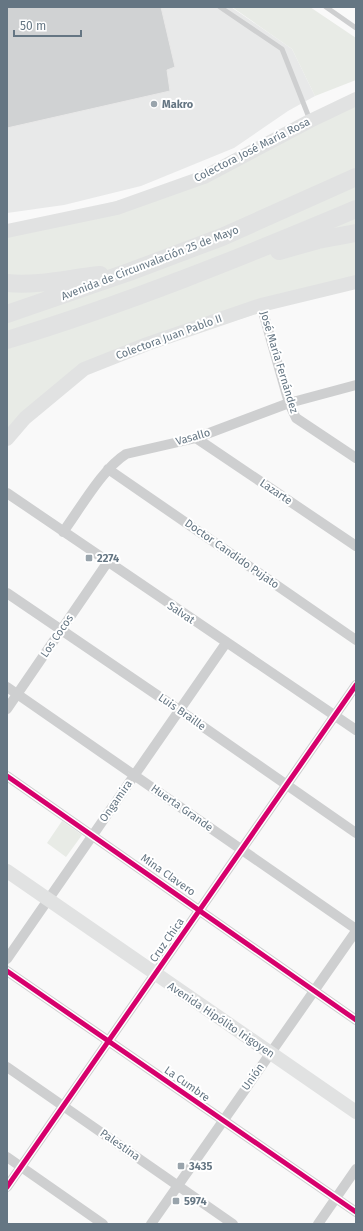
<svg xmlns="http://www.w3.org/2000/svg" width="363" height="1231" viewBox="0 0 363 1231" font-family="'Fira Sans',sans-serif">
<style>
.built{fill:#e8e9e9}
.green{fill:#e8ebe6}
.building{fill:#d0d2d3;stroke:#e8e8e8}
.lines{fill:none;stroke-linecap:round;stroke-linejoin:round}
.lane{stroke:#cecfd0;stroke-width:5}
.street{stroke:#cecfd0;stroke-width:10}
.secondary{stroke:#e1e2e2;stroke-width:14}
.highway{stroke:#e1e2e2;stroke-width:18}
.cycleway-casing{stroke:#fff;stroke-width:8}
.cycleway{stroke:#d6006c;stroke-width:5}
.poi-dot{fill:#99a4ac;stroke:#fff;stroke-width:1.5}
.labels{text-anchor:middle;dominant-baseline:central;stroke-width:4;stroke-linejoin:round;paint-order:stroke}
.poi-label{font-size:11px;font-weight:bold;fill:#657683;stroke:#fff;text-anchor:start}
.street-label{font-size:11px;fill:#657683;stroke:#fff}
</style>
<rect width="100%" height="100%" fill="#f9f9f9"/>
<path class="built" d="M 7,7 L 231,7 L 292,49 L 315,96 L 288,111 L 234,148 L 141,186 L 64,205 L 7,213 Z"/>
<path class="green" d="M 232,7 L 310,7 L 356,38 L 356,80 L 315,96 L 292,49 Z
M 356,99 L 356,282 L 84,369 L 7,439 L 7,231 L 204,177 Z
M 62,821 L 82,835 L 66,857 L 47,843 Z"/>
<path class="building" d="M 7,7 L 161,7 L 175,67 L 167,70 L 170,91 L 7,128 Z"/>
<g class="lines">
<path class="lane" d="M 220,7 L 282,49 L 310,120
M 326,7 L 356,28"/>
<path class="street" d="M 261,305 L 289,403 L 296,418 L 356,458
M 196,438 L 356,546
M 108,469 L 356,640
M 7,493 L 356,730
M 63,532 C 80,509 102,469 126,454 L 196,438 L 289,403 L 356,385
M 7,593 L 179,710 L 356,833
M 7,687 L 356,929
M 7,709 L 107,563
M 7,776 L 356,1020
M 7,959 L 226,643
M 7,971 L 356,1212
M 7,1067 L 233,1224
M 7,1157 L 103,1224
M 7,1187 L 356,685
M 151,1224 L 356,931
M 318,1224 L 356,1169"/>
<path class="secondary" d="M 7,231 L 117,208 L 204,177 L 310,121 L 356,99
M 7,439 L 25,418 L 84,369 L 147,344 L 261,305 L 356,282
M 7,871 L 356,1112"/>
<path class="highway" d="M 279,251 L 318,240 L 356,233
M 7,283 C 39,286 69,278 100,275
M 7,314 L 129,272 L 222,237 L 356,177
M 7,340 C 126,304 242,257 356,209"/>
<defs>
<path id="cycleway" d="M 7,776 L 356,1020
M 7,971 L 356,1212
M 7,1187 L 356,685"/>
</defs>
<use href="#cycleway" class="cycleway-casing"/>
<use href="#cycleway" class="cycleway"/>
</g>
<g class="poi-dot">
<circle cx="154" cy="104" r="4"/>
<rect x="85" y="554" width="8" height="8" rx="2"/>
<rect x="177" y="1162" width="8" height="8" rx="2"/>
<rect x="172" y="1197" width="8" height="8" rx="2"/>
</g>
<g class="labels">
<g class="poi-label">
<text x="162" y="104">Makro</text>
<text x="97" y="558">2274</text>
<text x="189" y="1166">3435</text>
<text x="184" y="1201">5974</text>
</g>
<g class="street-label">
<text transform="translate(252 150) rotate(-27)">Colectora José María Rosa</text>
<text transform="translate(150 263) rotate(-21)">Avenida de Circunvalación 25 de Mayo</text>
<text transform="translate(169 337) rotate(-20)">Colectora Juan Pablo II</text>
<text transform="translate(279 362) rotate(73)">José María Fernández</text>
<text transform="translate(193 437) rotate(-16)">Vasallo</text>
<text transform="translate(276 492) rotate(34)">Lazarte</text>
<text transform="translate(232 554) rotate(35)">Doctor Candido Pujato</text>
<text transform="translate(181 613) rotate(34)">Salvat</text>
<text transform="translate(57 636) rotate(-56)">Los Cocos</text>
<text transform="translate(182 712) rotate(35)">Luis Braille</text>
<text transform="translate(116 801) rotate(-55)">Ongamira</text>
<text transform="translate(182 808) rotate(35)">Huerta Grande</text>
<text transform="translate(168 875) rotate(35)">Mina Clavero</text>
<text transform="translate(167 940) rotate(-55)">Cruz Chica</text>
<text transform="translate(221 1020) rotate(34)">Avenida Hipólito Irigoyen</text>
<text transform="translate(253 1077) rotate(-55)">Unión</text>
<text transform="translate(187 1084) rotate(35)">La Cumbre</text>
<text transform="translate(120 1145) rotate(35)">Palestina</text>
</g>
</g>
<rect width="363" height="1231" fill="none" stroke="#657683" stroke-width="16"/>
<path d="M14 30v6h67v-6" fill="none" stroke="#657683" stroke-width="2"/>
<text x="20" y="30" font-size="12" fill="#657683" stroke="#ffffff" stroke-width="3" paint-order="stroke">50 m</text>
</svg>
